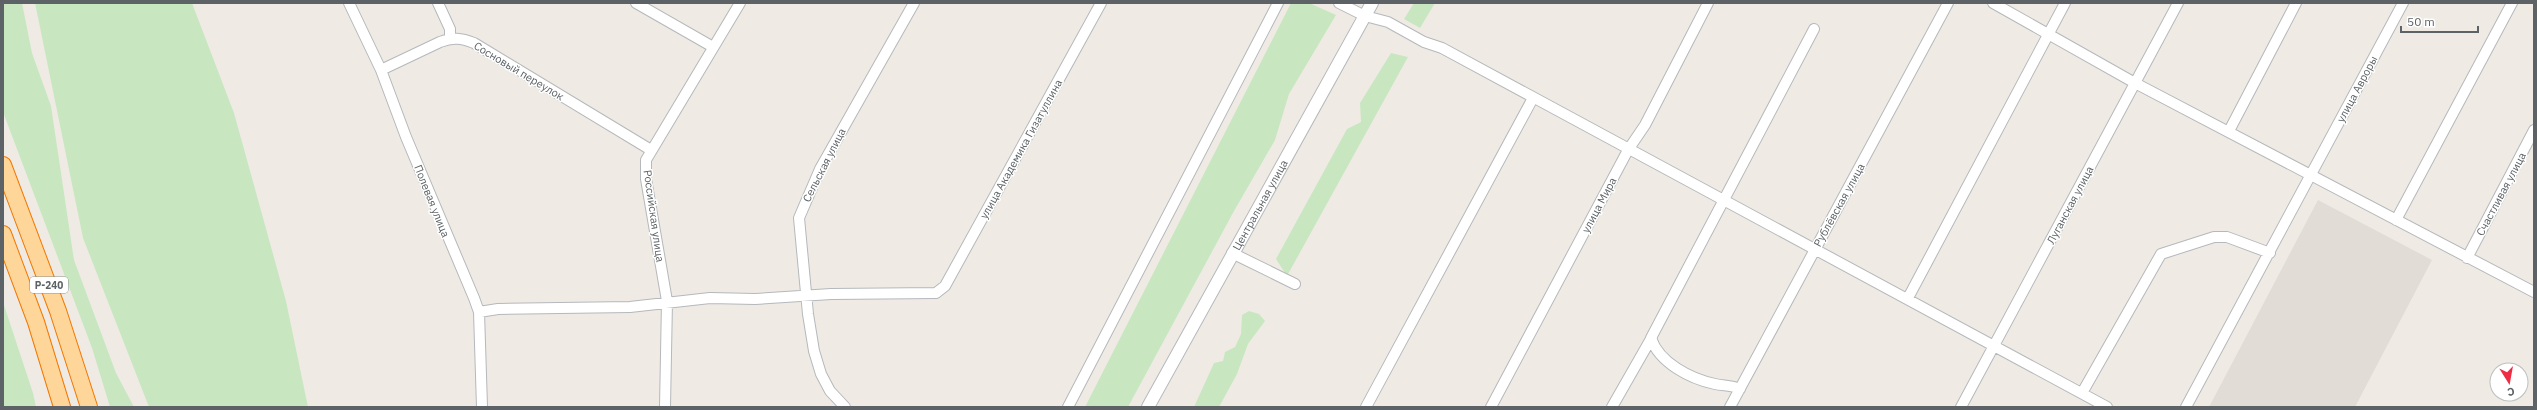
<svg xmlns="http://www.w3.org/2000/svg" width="2537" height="410" viewBox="0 0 2537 410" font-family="'IBM Plex Sans',sans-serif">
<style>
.education{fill:#e1dcd5}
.green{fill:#c8e7c0}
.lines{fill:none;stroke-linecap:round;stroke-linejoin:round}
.minor-casing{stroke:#b5b8bc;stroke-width:12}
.tertiary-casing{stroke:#b5b8bc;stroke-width:14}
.trunk-casing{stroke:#f37700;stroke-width:18}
.minor{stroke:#fff;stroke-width:10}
.tertiary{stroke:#fff;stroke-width:12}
.trunk{stroke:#ffd69a;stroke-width:16}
.labels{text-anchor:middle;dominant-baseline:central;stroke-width:3;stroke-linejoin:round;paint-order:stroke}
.shield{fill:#fff;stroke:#8d9193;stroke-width:1}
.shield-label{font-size:10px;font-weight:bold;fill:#5c6265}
.street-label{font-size:11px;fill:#5c6265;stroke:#fff}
</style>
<rect width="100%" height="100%" fill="#efebe4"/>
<path class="education" d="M 2318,200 L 2432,260 L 2355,407 L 2209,407 Z"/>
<path class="green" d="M 3,3 L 22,3 L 32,53 L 51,106 L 74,260 L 116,373 L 134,407 L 110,407 L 92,348 L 3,112 Z
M 35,3 L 192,3 L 234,113 L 286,301 L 308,407 L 149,407 L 83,238 Z
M 1291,3 L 1309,3 L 1336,15 L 1289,94 L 1275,140 L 1234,211 L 1128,407 L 1085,407 Z
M 1414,3 L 1435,3 L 1420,28 L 1404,19 Z
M 1391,53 L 1408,57 L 1287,276 L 1276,259 L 1347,129 L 1361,122 L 1360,103 Z
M 3,302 L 33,393 L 36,407 L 3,407 Z
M 1249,311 L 1259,314 L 1265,321 L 1248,344 L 1237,374 L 1219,407 L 1194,407 L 1214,363 L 1223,361 L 1225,352 L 1235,347 L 1241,334 L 1242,315 Z"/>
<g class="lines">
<defs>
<path id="minor" d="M 349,3 L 381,70 L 406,137 L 474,298 L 479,312 L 482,407
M 438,3 L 450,29 L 450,38
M 636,3 L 713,47
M 1339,3 L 1365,16 L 1388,22 L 1424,42 L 1442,48 L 2107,407
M 1993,3 L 2135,83 L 2534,292
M 381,70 L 440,42 C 453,37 461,38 474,43 L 651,150
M 2229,131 L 2296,3
M 2396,220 L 2512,3
M 1232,253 L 1295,284
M 2467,258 L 2534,130
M 1908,298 L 2065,3
M 479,312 L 498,309 L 630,307 L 710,298 L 755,299 L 831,294 L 936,293 L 945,286 L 1101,3
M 1740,389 C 1731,385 1724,386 1715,384 C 1691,379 1659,363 1651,338 L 1814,29
M 2082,393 L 2161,254 L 2214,237 L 2227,237 L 2270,253
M 665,407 L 667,301 L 646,179 L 646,160 L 740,3
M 845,407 L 830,391 L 821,374 L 814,351 L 808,314 L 799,218 L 820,169 L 914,3
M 1068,407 L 1278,3
M 1366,407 L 1533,98
M 1491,407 L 1628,150 L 1645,125 L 1708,3
M 1612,407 L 1652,337
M 1730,407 L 1948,3
M 1961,407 L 2178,3
M 2186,407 L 2403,3"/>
<g id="tertiary">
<path id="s1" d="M 1148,407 L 1372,3"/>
</g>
<path id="trunk" d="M 3,165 L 58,311 L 89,407
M 3,234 L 36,322 L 62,407"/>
</defs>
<use href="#minor" class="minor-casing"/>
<use href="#tertiary" class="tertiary-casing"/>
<use href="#trunk" class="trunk-casing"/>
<use href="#minor" class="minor"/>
<use href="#tertiary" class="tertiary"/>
<use href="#trunk" class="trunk"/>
</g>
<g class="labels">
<rect class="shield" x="30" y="277" width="38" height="16" rx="3"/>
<g class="shield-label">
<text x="49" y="285">Р-240</text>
</g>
<g class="street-label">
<text transform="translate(519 71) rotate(31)">Сосновый переулок</text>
<text transform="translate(2357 89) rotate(-62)">улица Авроры</text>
<text transform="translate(1021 149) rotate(-61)">улица Академика Гизатуллина</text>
<text transform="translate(824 165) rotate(-63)">Сельская улица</text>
<text transform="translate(2501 194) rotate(-62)">Счастливая улица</text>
<text transform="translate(432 201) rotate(68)">Полевая улица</text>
<text stroke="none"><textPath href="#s1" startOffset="231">Центральная улица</textPath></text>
<text transform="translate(1599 205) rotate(-62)">улица Мира</text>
<text transform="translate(1839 205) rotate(-61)">Рублёвская улица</text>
<text transform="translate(2070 205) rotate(-62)">Луганская улица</text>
<text transform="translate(654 216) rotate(82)">Российская улица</text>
</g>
</g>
<rect width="2537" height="410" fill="none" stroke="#5c6265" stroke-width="8"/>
<g transform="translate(2509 382) rotate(169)"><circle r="19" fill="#ffffff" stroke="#bec0c1"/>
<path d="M0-3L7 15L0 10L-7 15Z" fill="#ee2c43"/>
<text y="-6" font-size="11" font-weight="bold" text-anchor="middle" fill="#5c6265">С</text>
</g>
<path d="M2401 26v6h77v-6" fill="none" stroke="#5c6265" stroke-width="2"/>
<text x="2407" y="26" font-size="12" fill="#5c6265" stroke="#ffffff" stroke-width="3" paint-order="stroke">50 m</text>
</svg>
